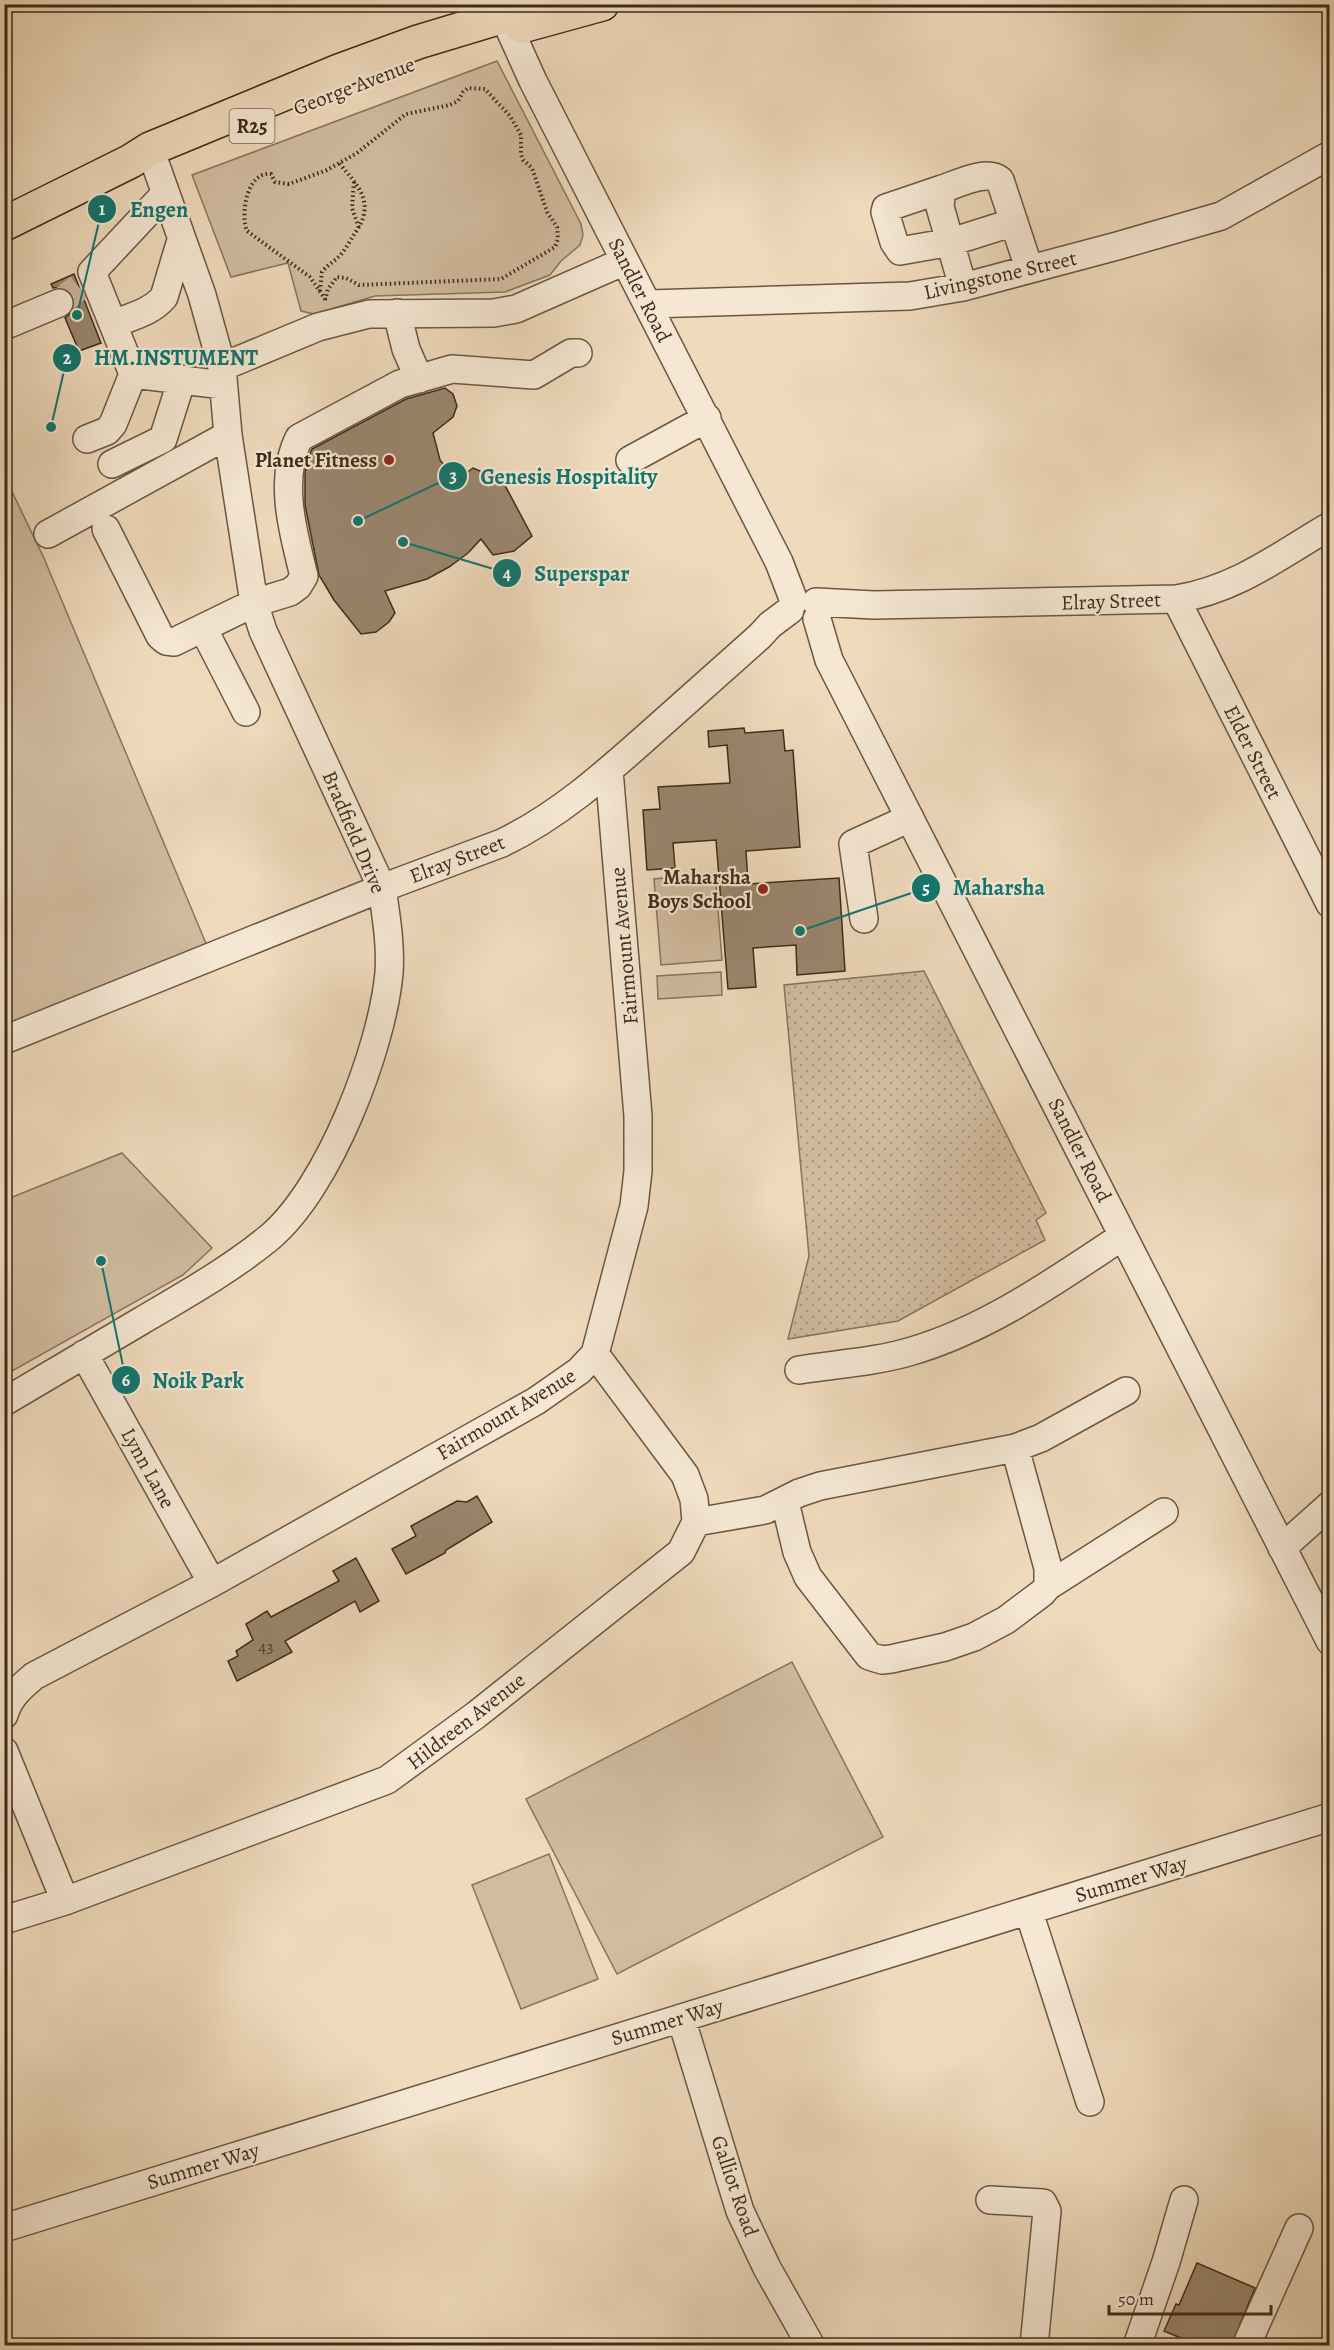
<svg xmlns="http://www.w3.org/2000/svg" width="1334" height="2350" viewBox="0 0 1334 2350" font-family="Alegreya,serif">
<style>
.grass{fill:url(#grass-dots);stroke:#88745c;stroke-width:1.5}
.park{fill:#d1bca0;stroke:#88745c;stroke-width:1.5}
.building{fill:#9a866e;stroke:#3e2b19;stroke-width:1.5}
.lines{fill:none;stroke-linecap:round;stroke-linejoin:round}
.minor-tunnel{stroke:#ccb79b;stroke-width:27;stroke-dasharray:27 14;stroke-linecap:butt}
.minor-casing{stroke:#6a5742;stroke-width:30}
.major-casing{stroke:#3e2b19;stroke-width:36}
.path{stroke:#3e2b19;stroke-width:4;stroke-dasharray:1.5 3;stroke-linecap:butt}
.minor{stroke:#f5e7d3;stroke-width:27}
.major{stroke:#efdabc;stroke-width:33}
.poi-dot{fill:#8f2418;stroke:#f5e7d3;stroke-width:2}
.labels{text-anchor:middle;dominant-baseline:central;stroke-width:4.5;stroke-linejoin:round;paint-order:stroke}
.number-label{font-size:18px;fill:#55422e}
.shield{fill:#f5e7d3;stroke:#756351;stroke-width:1.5}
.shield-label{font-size:20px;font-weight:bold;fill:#3e2b19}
.street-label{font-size:21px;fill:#3e2b19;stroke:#f5e7d3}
.poi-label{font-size:21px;font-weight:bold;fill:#3e2b19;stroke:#f5e7d3;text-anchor:end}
.leader{fill:none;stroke:#0f766e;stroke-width:2}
.callout-dot{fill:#0f766e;stroke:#f5e7d3;stroke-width:2}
.mark-label{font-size:18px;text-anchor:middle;font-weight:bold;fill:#fff}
.callout-label{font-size:22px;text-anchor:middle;font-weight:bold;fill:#0f766e;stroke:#f5e7d3;stroke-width:4.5;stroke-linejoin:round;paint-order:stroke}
</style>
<defs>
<pattern id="grass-dots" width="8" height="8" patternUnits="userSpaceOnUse" patternTransform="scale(1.5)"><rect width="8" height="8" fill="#d1bca0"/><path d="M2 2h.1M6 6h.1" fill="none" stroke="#ab9982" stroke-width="1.8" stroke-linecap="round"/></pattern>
</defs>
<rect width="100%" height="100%" fill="#efdabc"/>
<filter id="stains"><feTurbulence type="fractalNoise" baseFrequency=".00333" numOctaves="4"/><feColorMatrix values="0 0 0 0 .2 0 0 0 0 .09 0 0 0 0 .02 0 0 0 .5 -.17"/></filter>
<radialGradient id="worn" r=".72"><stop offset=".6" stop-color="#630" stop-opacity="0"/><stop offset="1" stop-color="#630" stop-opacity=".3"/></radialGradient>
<path class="grass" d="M 924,971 L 1046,1213 L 1036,1220 L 1045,1240 L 898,1321 L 788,1339 L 809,1256 L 784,985 Z"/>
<path class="park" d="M 497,61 L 581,224 L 583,235 L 580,245 L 561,261 L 550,275 L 505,292 L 375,296 L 314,314 L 301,311 L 288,263 L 231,277 L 192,175 Z
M 4,475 L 43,556 L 208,948 L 4,1029 Z
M 715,873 L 722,960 L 661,965 L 654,879 Z
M 721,972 L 722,995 L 658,999 L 657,976 Z
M 122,1153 L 212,1248 L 183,1275 L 5,1375 L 5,1200 Z
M 792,1662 L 883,1837 L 617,1974 L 526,1799 Z
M 549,1854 L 598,1979 L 521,2009 L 472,1885 Z"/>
<path class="building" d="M 74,274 L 101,343 L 79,351 L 65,318 L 72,312 L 75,304 L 74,297 L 68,290 L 60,287 L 53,288 L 51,284 Z
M 445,388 L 453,394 L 457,406 L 453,417 L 433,433 L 440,460 L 448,470 L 462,476 L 473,468 L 502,480 L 532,536 L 514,551 L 493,555 L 481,539 L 468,553 L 449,567 L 427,579 L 385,591 L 395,613 L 389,622 L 376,632 L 361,634 L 334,600 L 319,575 L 305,505 L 305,473 L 308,459 L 312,449 L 406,399 Z
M 744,728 L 745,733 L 783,730 L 785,751 L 793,750 L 800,847 L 746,851 L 748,884 L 839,878 L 845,971 L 797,975 L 796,945 L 753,948 L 756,987 L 728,989 L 716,840 L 673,843 L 675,868 L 647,870 L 643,810 L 660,809 L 658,787 L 730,783 L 727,745 L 709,747 L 708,731 Z
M 477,1496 L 492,1522 L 446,1550 L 445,1553 L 406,1574 L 392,1549 L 416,1536 L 411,1526 L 457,1501 L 467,1502 Z
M 356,1558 L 379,1601 L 360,1612 L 355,1601 L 285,1641 L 292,1652 L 237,1681 L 228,1661 L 238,1656 L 236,1651 L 253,1640 L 246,1624 L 267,1611 L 271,1617 L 339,1581 L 333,1571 Z
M 1197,2263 L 1255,2288 L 1231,2346 L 1200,2346 L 1164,2331 L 1176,2304 L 1179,2305 Z"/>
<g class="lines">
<path class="minor-tunnel" d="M 59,303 L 79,287"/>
<defs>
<path id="minor" d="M 504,17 L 533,81 L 779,562 L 794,601
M 942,189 L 886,208 L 885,212 L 894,242 L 900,251 L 951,242 L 1014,222
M 165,194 L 92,272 L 133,374 L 223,385
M 963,287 L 940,207 L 942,189 C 958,184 986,169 1000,180 L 1029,268
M 649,304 L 910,296 L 963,287 L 1117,246 L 1221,216 L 1330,155
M 397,313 L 406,349 L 419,379
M 113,324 C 130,317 152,312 164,297 L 181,240
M 4,326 L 59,303
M 222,367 L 318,327 L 369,314 L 494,313 L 516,309 L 625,261
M 87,439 L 107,431 L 113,424 L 133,374
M 630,460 L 707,418
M 112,464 L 163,439 L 182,379
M 106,529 L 160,636 L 166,641 L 174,642 L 254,603 L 290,592 L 298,586 L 304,576 C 293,532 278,480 299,438 L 400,384 L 452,369 L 534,375 L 571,353 L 578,353
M 48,534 L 228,435
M 1176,599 L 1330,904
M 816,602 L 874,605 L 1176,599 C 1235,590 1279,556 1330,526
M 817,619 L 829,660 L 1330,1641
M 203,628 L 246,712
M 864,919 L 853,844 L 910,818
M 4,1040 L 382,888 L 502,843 C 558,816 604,775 650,734 C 687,701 724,668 760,636 L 770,625 L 790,610
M 84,1354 L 212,1583
M 799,1370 C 836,1364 876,1362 912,1351 C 990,1328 1056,1280 1123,1236
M 4,1402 C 50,1375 95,1348 141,1321 C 185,1295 230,1270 270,1237 C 329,1187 382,1049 389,973 C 391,944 386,916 382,888 L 263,631 L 254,603 L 228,435 L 222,367 L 202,295 L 150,149
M 785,1502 L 797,1552 L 808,1577 L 869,1656 L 882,1660 L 891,1659 L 945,1647 L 974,1637 L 1006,1620 L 1042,1593 L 1048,1586 L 1048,1568 L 1015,1448
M 696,1522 L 765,1510 L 799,1493 L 820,1486 L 1015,1448 L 1041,1438 L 1126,1391
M 1282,1548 L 1330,1505
M 1048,1586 L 1164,1512
M 4,1715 C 9,1697 21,1687 34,1676 L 212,1583 L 536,1401 L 579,1371 L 595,1354 L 634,1206 L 638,1171 L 638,1116 L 609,770
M 4,1751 L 65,1901
M 1029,1912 L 1090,2102
M 4,1920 L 65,1901 L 387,1780 L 476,1715 L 681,1552 L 696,1522 L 694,1499 L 685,1475 L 595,1354
M 681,2018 L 740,2211 L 767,2268 L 811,2346
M 990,2200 L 1043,2203 L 1047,2211 L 1034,2346
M 4,2228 L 1330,1817
M 1137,2346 L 1166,2262 L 1184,2200
M 1246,2346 L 1299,2228"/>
<path id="major" d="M 522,26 L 602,4
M 4,224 L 131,161 L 150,149 L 339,71 L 418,42 L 544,4"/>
</defs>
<use href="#minor" class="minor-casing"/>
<use href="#major" class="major-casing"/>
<path class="path" d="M 354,182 L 352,208 L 359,228
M 320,291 L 322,272 C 328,264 336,261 342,253 C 347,247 351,239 355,233 C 376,203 359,187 339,163
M 325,300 L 328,289 L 337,277 L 346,278 L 359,285 L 501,279 L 555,247 L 558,239 L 557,227 L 547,212 L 532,168 L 523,160 L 521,154 L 521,135 L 510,116 L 485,89 L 468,88 L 463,92 L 458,101 L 450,105 L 406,114 L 357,153 L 327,170 L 289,184 L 275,182 L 271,174 C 247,171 240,214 247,231 L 310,277 L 327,302"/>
<use href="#minor" class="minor"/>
<use href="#major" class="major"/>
</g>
<g class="poi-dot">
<circle cx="389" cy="460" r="6"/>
<circle cx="763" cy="889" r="6"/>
</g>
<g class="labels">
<g class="number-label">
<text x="266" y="1646">43</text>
</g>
<rect class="shield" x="229.5" y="109" width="45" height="34" rx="4.5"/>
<g class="shield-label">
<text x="252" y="126">R25</text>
</g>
<g class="street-label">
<text transform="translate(354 86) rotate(-21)">George Avenue</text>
<text transform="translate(1000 275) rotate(-13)">Livingstone Street</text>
<text transform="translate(640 290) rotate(63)">Sandler Road</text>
<text transform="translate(1111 601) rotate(-2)">Elray Street</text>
<text transform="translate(1253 752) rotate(63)">Elder Street</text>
<text transform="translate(354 832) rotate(67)">Bradfield Drive</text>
<text transform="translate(457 859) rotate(-21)">Elray Street</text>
<text transform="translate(624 946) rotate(-95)">Fairmount Avenue</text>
<text transform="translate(1080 1150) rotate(63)">Sandler Road</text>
<text transform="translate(506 1414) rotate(-31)">Fairmount Avenue</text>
<text transform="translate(148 1468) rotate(61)">Lynn Lane</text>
<text transform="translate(466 1721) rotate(-38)">Hildreen Avenue</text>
<text transform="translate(1131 1879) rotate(-17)">Summer Way</text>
<text transform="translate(667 2022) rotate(-17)">Summer Way</text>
<text transform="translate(203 2166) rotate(-17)">Summer Way</text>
<text transform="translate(735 2186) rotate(71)">Galliot Road</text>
</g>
<g class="poi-label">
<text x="377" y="460">Planet Fitness</text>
<text x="751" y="877">Maharsha<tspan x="751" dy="24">Boys School</tspan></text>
</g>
</g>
<path class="leader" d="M77 315L102 209M51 427L67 358M358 521L453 476M403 542L507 573M800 931L926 888M101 1261L126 1380"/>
<g class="callout-dot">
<circle cx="77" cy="315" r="6"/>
<circle cx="51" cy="427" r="6"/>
<circle cx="358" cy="521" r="6"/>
<circle cx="403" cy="542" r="6"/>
<circle cx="800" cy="931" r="6"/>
<circle cx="101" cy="1261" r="6"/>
<circle cx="102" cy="209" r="15"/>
<circle cx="67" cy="358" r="15"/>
<circle cx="453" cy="476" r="15"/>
<circle cx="507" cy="573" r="15"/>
<circle cx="926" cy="888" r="15"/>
<circle cx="126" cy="1380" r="15"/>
</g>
<g class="mark-label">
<text x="102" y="215">1</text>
<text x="67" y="364">2</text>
<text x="453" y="482">3</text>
<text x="507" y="579">4</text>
<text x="926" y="894">5</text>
<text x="126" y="1386">6</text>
</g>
<g class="callout-label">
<text x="159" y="217">Engen</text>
<text x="176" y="365">HM.INSTUMENT</text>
<text x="569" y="484">Genesis Hospitality</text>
<text x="582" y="581">Superspar</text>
<text x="999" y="895">Maharsha</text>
<text x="198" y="1388">Noik Park</text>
</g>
<rect width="1334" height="2350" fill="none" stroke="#efdabc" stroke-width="24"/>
<rect x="6" y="6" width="1322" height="2338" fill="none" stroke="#3e2b19" stroke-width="3"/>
<rect x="12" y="12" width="1310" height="2326" fill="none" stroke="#3e2b19" stroke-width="1.5"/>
<path d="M1109 2305v9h162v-9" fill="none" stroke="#3e2b19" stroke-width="3"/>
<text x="1118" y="2305" font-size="18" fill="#3e2b19" stroke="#f5e7d3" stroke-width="4.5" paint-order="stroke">50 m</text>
<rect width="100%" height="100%" filter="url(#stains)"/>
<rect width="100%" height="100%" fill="url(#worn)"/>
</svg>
